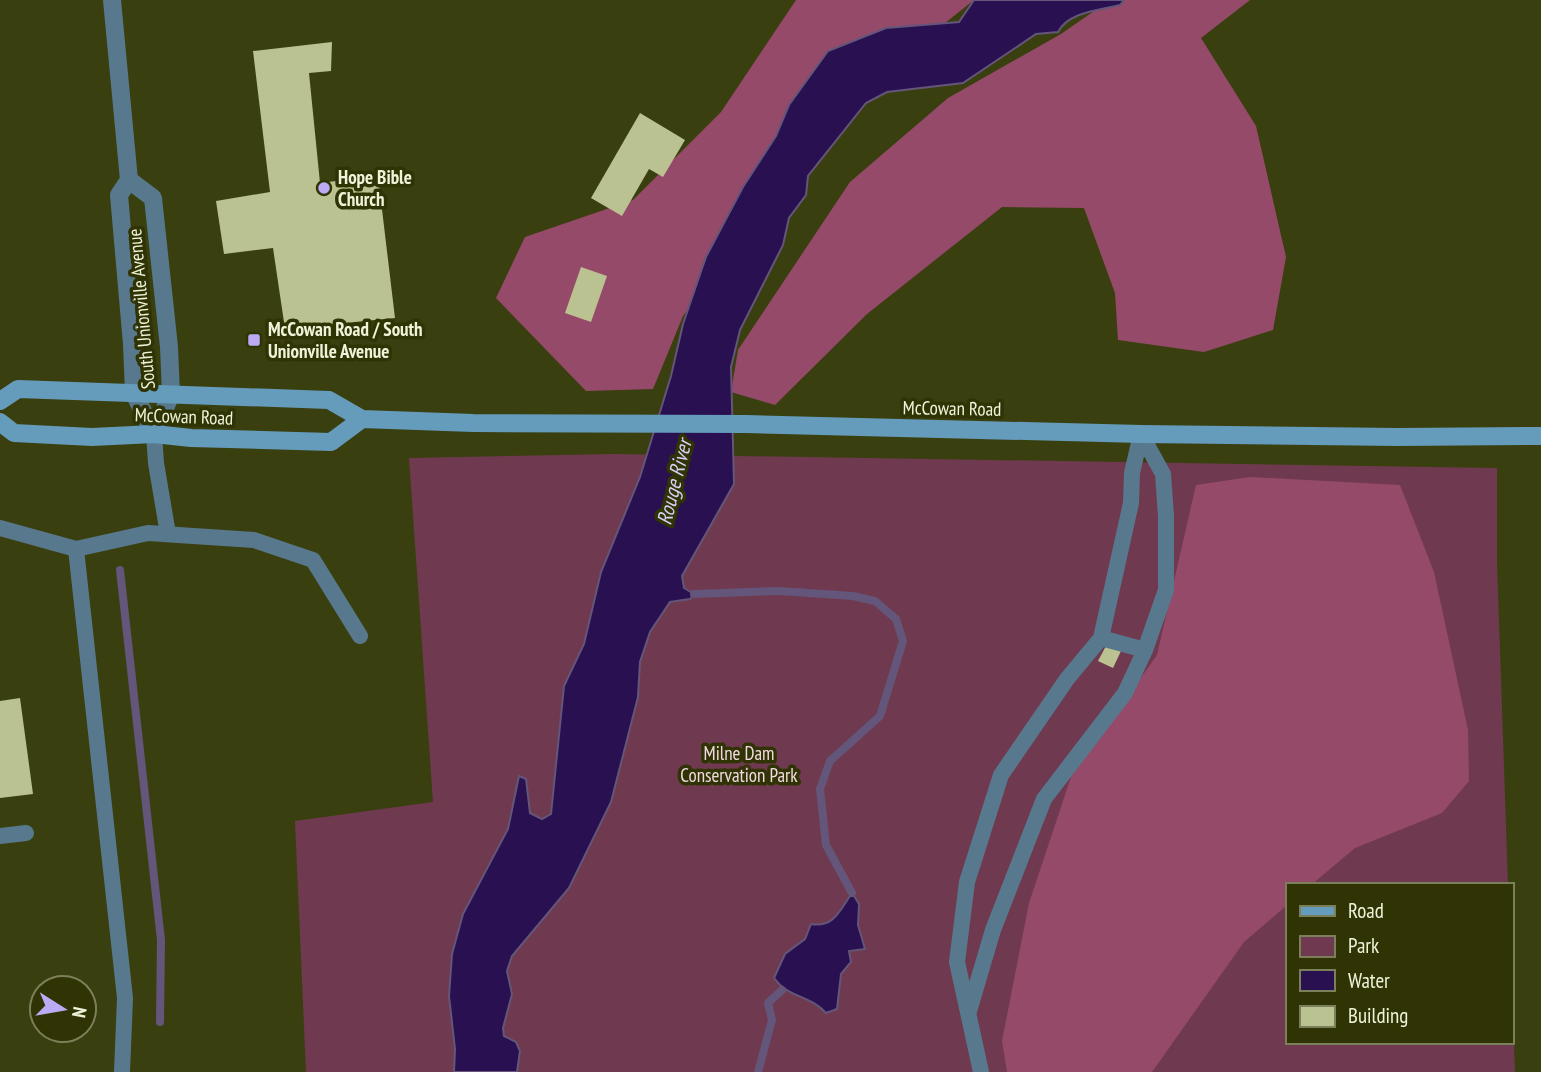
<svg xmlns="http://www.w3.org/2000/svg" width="1541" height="1072" viewBox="0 0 1541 1072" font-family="'PT Sans Narrow',sans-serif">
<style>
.green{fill:#6f3a50}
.forest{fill:#964a6a}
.water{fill:#291151;stroke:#64557a;stroke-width:2}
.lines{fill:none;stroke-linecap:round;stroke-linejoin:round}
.stream{stroke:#64557a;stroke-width:8}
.building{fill:#bbc291}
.service{stroke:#58798d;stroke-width:16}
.tertiary{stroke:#58798d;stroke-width:18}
.secondary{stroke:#659bbb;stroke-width:18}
.poi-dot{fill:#bcaaf5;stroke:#303404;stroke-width:2.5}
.labels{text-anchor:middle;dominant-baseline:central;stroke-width:7;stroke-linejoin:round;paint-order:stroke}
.poi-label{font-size:19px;font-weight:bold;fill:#eff3da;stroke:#303404;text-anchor:start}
.street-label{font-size:19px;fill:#eff3da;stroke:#303404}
.park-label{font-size:19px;fill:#f1d9e1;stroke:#303404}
.water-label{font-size:21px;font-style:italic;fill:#d7cff7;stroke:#303404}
</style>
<rect width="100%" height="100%" fill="#3a3f10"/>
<path class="green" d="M 614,454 L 1497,468 L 1497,562 L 1508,885 L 1287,885 L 1287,1042 L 1511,1042 L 1511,968 L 1515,1072 L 306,1072 L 295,821 L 433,802 L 409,458 Z"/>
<path class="forest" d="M 796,0 L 974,0 L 926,38 L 759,217 L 683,316 L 653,389 L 586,391 L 496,298 L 525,237 L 633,200 L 721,112 Z
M 1110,0 L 1250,0 L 1201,38 L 1256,126 L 1286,257 L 1273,330 L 1204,352 L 1118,340 L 1115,293 L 1084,208 L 1002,207 L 867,314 L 775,405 L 731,392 L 738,350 L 850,182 L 948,98 L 1061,34 Z
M 1250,477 L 1400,485 L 1434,572 L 1468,730 L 1469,781 L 1442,813 L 1355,848 L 1311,885 L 1287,885 L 1287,905 L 1244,942 L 1152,1072 L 1007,1072 L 1002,1041 L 1029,903 L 1071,777 L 1157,655 L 1196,485 Z"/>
<path class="water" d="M 974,0 L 1124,0 L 1120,5 C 1100,10 1068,12 1058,32 L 1036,34 L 963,83 L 887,92 L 866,103 L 808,176 L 806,195 L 789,218 L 783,245 L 740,330 L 731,367 L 734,484 L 682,576 L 684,588 L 694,594 L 690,599 L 670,602 L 650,632 L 640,662 L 638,697 L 611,802 L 569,888 L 512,956 L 507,971 L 512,994 L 503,1028 L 504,1036 L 516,1042 L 520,1051 L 517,1072 L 454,1072 L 455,1049 L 449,996 L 452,954 L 463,914 L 508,829 L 519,776 L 526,779 L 530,813 L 542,819 L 551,814 L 564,686 L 584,644 L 601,572 L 640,477 L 671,376 L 683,324 L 706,257 L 743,187 L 776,136 L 789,105 L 828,51 L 886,28 L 959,22 Z
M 852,893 L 859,904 L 858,925 L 865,949 L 849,951 L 851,962 L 841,974 L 837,1009 L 826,1013 C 810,995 788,998 774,978 L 785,954 L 805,939 L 811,924 C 834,928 840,910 852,893 Z"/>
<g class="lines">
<path class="stream" d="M 120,570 L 161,940 L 160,1022
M 694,594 L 779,591 L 853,596 L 875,601 L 896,619 L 903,641 L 880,716 L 830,761 L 820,789 L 826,845 L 852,893
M 758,1072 L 772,1020 L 768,1003 L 782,990"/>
</g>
<path class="building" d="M 332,42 L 331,71 L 309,73 L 320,183 L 378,176 L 395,318 L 285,329 L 273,248 L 224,254 L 216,201 L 270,192 L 253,51 Z
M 640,113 L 685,140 L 663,177 L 649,169 L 622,216 L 591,198 Z
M 581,267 L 607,276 L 591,322 L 565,313 Z
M 1107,644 L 1121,651 L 1113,668 L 1098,661 Z
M 20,698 L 33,794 L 0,798 L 0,701 Z"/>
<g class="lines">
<path class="service" d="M 154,434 L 156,463 L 168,534
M 0,528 L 76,549 L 148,533 L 254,540 L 313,560 L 360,636
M 76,549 L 125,998 L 122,1072
M 1101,638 L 1145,650
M 0,836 L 26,833
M 969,1011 L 993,930 L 1044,799 L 1125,693 L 1145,650 L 1166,590 L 1166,516 L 1163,474 L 1141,434
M 981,1072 L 957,962 L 967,882 L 1001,775 L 1067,679 L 1101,638 L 1131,503 L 1132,473 L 1141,434"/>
<path class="tertiary" d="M 112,0 L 129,180 L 119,195 L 132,344 L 134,393 L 154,434
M 129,180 L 153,198 L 169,347 L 171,394 L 154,434"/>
<path class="secondary" d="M 0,401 L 18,389 L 329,400 L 362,419 L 473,423 L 746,424 L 1141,434 L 1397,437 L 1541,436
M 0,422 L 14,433 L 92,437 L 154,434 L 191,438 L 331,442 L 362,419"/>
</g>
<g class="poi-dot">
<circle cx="324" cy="188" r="7"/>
<rect x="247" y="333" width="14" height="14" rx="3.5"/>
</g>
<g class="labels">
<g class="poi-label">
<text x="338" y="177">Hope Bible<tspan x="338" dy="22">Church</tspan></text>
<text x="268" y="329">McCowan Road / South<tspan x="268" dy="22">Unionville Avenue</tspan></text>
</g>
<g class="street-label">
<text transform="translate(141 309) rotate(-95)">South Unionville Avenue</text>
<text transform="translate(952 408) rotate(1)">McCowan Road</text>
<text transform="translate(184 416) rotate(2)">McCowan Road</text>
</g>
<g class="park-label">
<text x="739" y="753">Milne Dam<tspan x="739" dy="22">Conservation Park</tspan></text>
</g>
<g class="water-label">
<text transform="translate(674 482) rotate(-76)">Rouge River</text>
</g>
</g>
<rect x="1286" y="883" width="228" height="161" fill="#303404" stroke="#7c805a" stroke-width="2"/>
<rect x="1300" y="906" width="35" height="10" fill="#659bbb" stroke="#7c805a" stroke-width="2"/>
<text x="1348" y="918" font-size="21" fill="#eff3da">Road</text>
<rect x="1300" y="936" width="35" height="21" fill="#6f3a50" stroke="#7c805a" stroke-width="2"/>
<text x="1348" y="953" font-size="21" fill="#eff3da">Park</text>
<rect x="1300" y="970" width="35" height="21" fill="#291151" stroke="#7c805a" stroke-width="2"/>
<text x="1348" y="988" font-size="21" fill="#eff3da">Water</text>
<rect x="1300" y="1006" width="35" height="21" fill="#bbc291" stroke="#7c805a" stroke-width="2"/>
<text x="1348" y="1023" font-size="21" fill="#eff3da">Building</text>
<g transform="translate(63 1009) rotate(101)"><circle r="33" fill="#303404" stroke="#7c805a" stroke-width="2"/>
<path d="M0-5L12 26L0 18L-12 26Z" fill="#bcaaf5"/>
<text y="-10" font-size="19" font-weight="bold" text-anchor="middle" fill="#eff3da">N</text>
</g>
</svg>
